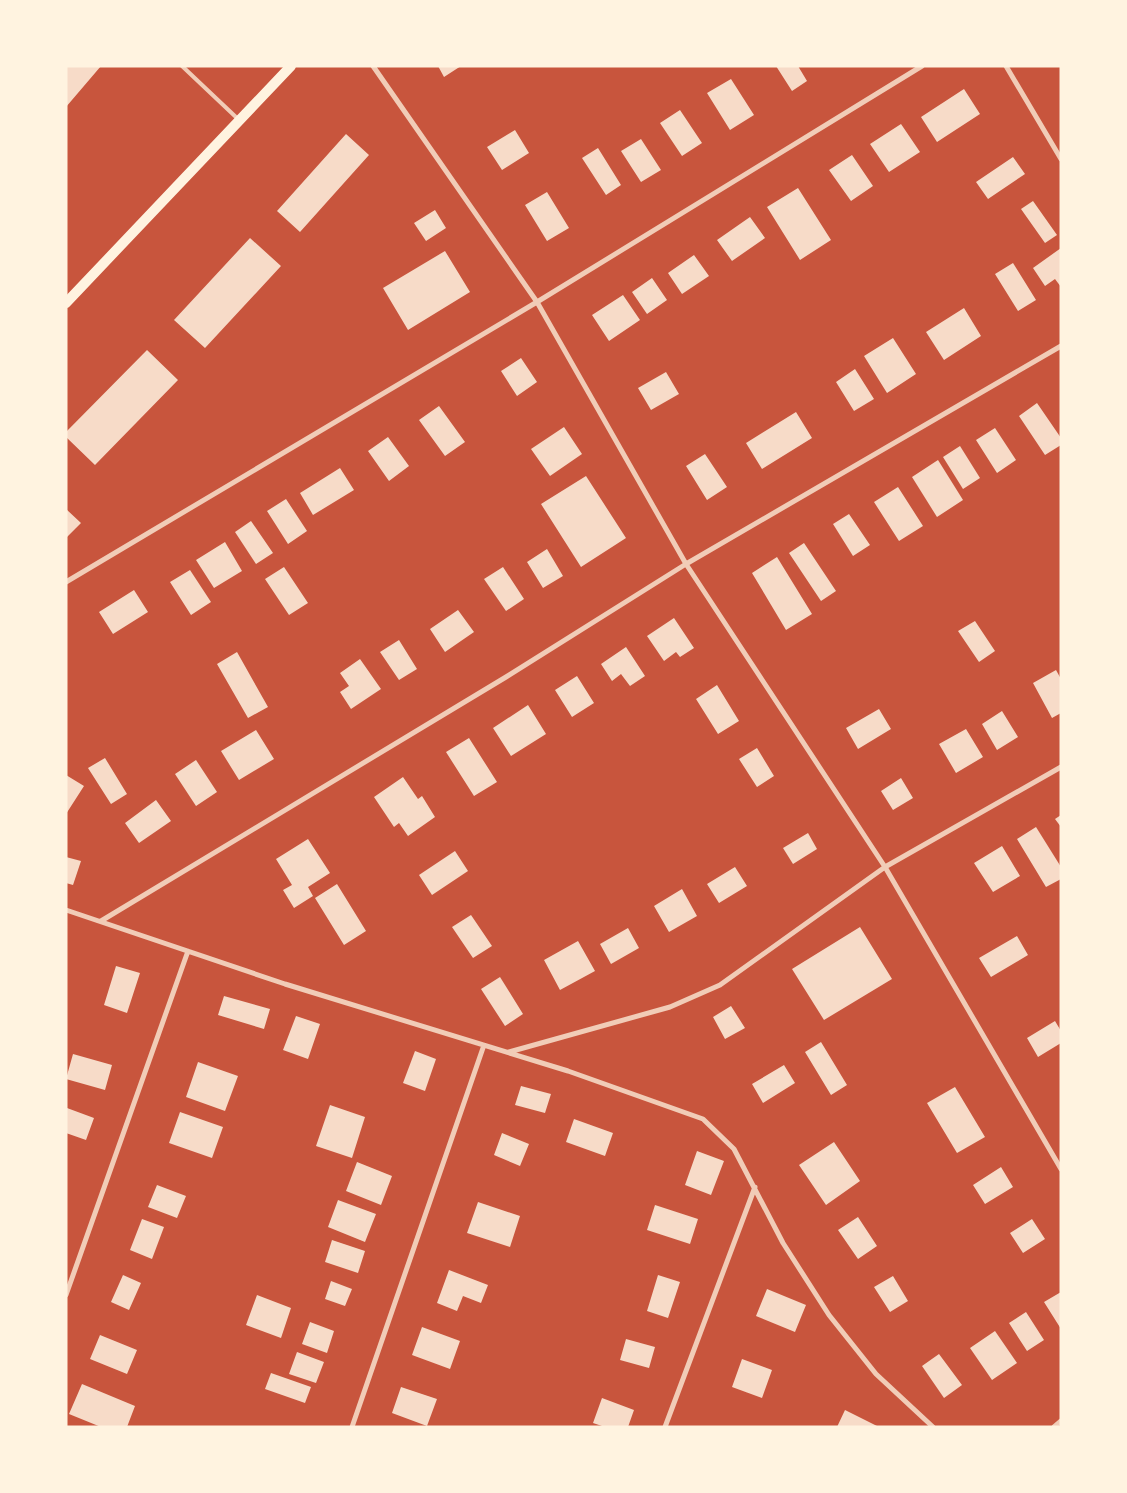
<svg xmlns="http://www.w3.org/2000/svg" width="1127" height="1493" viewBox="0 0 1127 1493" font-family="Barlow,sans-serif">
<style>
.building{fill:#f7dbc8}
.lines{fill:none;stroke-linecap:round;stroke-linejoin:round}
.service{stroke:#f1ccb7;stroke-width:4}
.minor{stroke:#f1ccb7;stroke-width:5}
.secondary{stroke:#fff3e0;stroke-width:10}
</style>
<rect width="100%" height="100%" fill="#c8553d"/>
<path class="building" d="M 66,66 L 101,66 L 66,107 Z
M 438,66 L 461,66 L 444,77 Z
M 776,66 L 798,66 L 807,81 L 792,91 Z
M 731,79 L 754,115 L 730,130 L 707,93 Z
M 964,89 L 980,114 L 937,142 L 921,117 Z
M 680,110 L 702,143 L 682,156 L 660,123 Z
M 901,124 L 920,152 L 889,172 L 870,144 Z
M 515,130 L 529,153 L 502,170 L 487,147 Z
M 346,134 L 369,155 L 300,232 L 277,211 Z
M 641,139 L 661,170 L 641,182 L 621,151 Z
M 598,148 L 621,185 L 606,195 L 582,158 Z
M 852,155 L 873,186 L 851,201 L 829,170 Z
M 1013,157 L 1025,174 L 988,199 L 976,182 Z
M 798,188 L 831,240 L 800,260 L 767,207 Z
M 547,192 L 569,228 L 547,241 L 525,205 Z
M 1033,201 L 1057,235 L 1045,243 L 1021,209 Z
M 435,210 L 446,228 L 426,241 L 414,223 Z
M 750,217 L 765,238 L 732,261 L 717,240 Z
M 250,238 L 281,266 L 205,348 L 174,320 Z
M 1061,248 L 1061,287 L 1055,279 L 1045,286 L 1033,268 Z
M 445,251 L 470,292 L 408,330 L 383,288 Z
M 694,255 L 709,276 L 682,294 L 668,273 Z
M 1013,263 L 1036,300 L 1018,311 L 995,274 Z
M 652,278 L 667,300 L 647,314 L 632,292 Z
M 623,295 L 640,320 L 609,341 L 592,315 Z
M 964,308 L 981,336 L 944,360 L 926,332 Z
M 893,338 L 916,374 L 887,393 L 864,356 Z
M 147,350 L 178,380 L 95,465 L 66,437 L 66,432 Z
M 521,358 L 537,382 L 517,396 L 501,371 Z
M 855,369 L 874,399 L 854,411 L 836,382 Z
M 666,372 L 679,394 L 651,410 L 638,388 Z
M 1037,403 L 1061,438 L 1061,445 L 1045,455 L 1019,416 Z
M 439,406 L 465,442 L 445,456 L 419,420 Z
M 796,412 L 812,438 L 762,469 L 746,443 Z
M 564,427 L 582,454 L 550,476 L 531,449 Z
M 995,428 L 1016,460 L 997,473 L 976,440 Z
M 388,437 L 409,466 L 389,481 L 368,451 Z
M 960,446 L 980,478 L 963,489 L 943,457 Z
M 705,454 L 727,487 L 707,500 L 686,466 Z
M 938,460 L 963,500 L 937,517 L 912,477 Z
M 340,468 L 354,490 L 313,515 L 300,493 Z
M 586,476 L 626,538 L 581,567 L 541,504 Z
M 898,487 L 923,526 L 899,541 L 874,502 Z
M 286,499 L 307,531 L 288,544 L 267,511 Z
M 66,509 L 81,523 L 66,538 Z
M 849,514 L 870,545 L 853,556 L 833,524 Z
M 251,521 L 273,553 L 256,564 L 235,532 Z
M 225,542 L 242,571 L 214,588 L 196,560 Z
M 804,543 L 836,591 L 821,601 L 789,553 Z
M 547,549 L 563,576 L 543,588 L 527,562 Z
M 777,557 L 812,614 L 786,630 L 752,573 Z
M 284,567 L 308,603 L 289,615 L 265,579 Z
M 503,567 L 524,599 L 506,611 L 484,579 Z
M 190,570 L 211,602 L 191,615 L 170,582 Z
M 134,590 L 148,612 L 113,634 L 99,612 Z
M 458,610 L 474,632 L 445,652 L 430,629 Z
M 674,618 L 694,648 L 680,657 L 676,652 L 664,661 L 647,636 Z
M 975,621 L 995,651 L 979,662 L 958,631 Z
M 399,640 L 417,669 L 399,680 L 380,652 Z
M 626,647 L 645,676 L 630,686 L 621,674 L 612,681 L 601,664 Z
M 237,652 L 268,707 L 248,718 L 217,664 Z
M 360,659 L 381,689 L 351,709 L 340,692 L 349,686 L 340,673 Z
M 1056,670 L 1061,679 L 1061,713 L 1052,718 L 1033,683 Z
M 577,676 L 594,703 L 572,717 L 555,690 Z
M 717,685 L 739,721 L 718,734 L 696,699 Z
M 528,705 L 546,734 L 511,756 L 493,728 Z
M 879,709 L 891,729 L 858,749 L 846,728 Z
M 1002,711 L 1018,737 L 997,750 L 982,724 Z
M 966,729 L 983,757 L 956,773 L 939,744 Z
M 256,730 L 274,759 L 239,780 L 221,751 Z
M 469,738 L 497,782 L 474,796 L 446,752 Z
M 757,748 L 774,776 L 757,787 L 739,759 Z
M 105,758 L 127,794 L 111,804 L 88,768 Z
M 196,760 L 217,792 L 196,806 L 175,774 Z
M 66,775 L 84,786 L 66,814 Z
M 403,777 L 418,799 L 422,796 L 435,817 L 408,836 L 399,823 L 394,827 L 374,797 Z
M 901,778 L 913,798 L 893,810 L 881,791 Z
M 156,800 L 171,821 L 139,843 L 125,823 Z
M 1061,815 L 1061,827 L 1055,819 Z
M 1036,827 L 1061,867 L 1061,879 L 1046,887 L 1017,839 Z
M 808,833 L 817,849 L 793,864 L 783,848 Z
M 308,839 L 330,873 L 308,887 L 313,896 L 294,908 L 283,890 L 292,885 L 276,859 Z
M 1002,846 L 1020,876 L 993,892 L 974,863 Z
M 455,851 L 468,871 L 432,895 L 419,875 Z
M 66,857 L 81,861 L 73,885 L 66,883 Z
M 735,867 L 747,886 L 719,903 L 707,884 Z
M 337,884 L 366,931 L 344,945 L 315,898 Z
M 682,889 L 697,916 L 669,932 L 654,906 Z
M 471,915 L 492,946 L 473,958 L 452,927 Z
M 860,927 L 892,979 L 824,1020 L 792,969 Z
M 628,928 L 639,948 L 611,964 L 600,944 Z
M 1017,936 L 1028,955 L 991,977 L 979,958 Z
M 578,941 L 595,971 L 560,990 L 544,960 Z
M 116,966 L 140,973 L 127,1013 L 104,1005 Z
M 500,977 L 523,1014 L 505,1026 L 481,989 Z
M 224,996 L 270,1009 L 264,1029 L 218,1015 Z
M 731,1006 L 745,1028 L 725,1039 L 713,1017 Z
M 296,1016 L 320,1024 L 308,1059 L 283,1050 Z
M 1055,1021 L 1061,1031 L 1061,1043 L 1038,1057 L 1027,1038 Z
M 821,1042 L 847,1085 L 831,1095 L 805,1052 Z
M 415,1051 L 436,1059 L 425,1091 L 403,1083 Z
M 73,1054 L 112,1065 L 105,1090 L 66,1079 Z
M 198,1062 L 238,1076 L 225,1111 L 186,1097 Z
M 784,1065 L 795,1083 L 763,1103 L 752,1084 Z
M 521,1086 L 551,1094 L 545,1113 L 515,1105 Z
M 955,1087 L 985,1137 L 957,1153 L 927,1103 Z
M 330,1105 L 365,1117 L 352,1158 L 316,1146 Z
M 67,1108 L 94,1118 L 86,1140 L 66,1133 Z
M 180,1112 L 223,1127 L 212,1158 L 169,1143 Z
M 574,1119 L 613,1133 L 605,1156 L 566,1142 Z
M 502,1133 L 529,1144 L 520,1166 L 494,1155 Z
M 834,1142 L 860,1181 L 826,1205 L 799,1165 Z
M 697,1151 L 724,1161 L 711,1195 L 685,1185 Z
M 357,1162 L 392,1176 L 381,1205 L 346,1191 Z
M 1001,1167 L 1013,1187 L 985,1204 L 973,1185 Z
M 157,1185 L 186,1196 L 177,1218 L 148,1207 Z
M 338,1200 L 376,1214 L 365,1242 L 328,1227 Z
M 478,1202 L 520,1216 L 510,1247 L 467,1233 Z
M 655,1205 L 698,1219 L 690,1244 L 647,1230 Z
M 858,1217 L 877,1246 L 858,1259 L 838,1230 Z
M 142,1219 L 164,1227 L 152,1259 L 130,1250 Z
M 1032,1219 L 1045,1239 L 1023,1253 L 1010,1233 Z
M 332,1240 L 365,1251 L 358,1273 L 325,1262 Z
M 449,1270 L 488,1285 L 481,1303 L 463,1296 L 457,1311 L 437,1303 Z
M 123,1275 L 141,1283 L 129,1310 L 111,1302 Z
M 658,1275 L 680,1282 L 668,1318 L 647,1311 Z
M 893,1276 L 908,1301 L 890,1312 L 874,1287 Z
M 331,1281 L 352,1289 L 345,1306 L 325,1299 Z
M 767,1289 L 806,1305 L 795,1332 L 756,1316 Z
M 1061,1292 L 1061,1329 L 1044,1302 Z
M 257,1295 L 291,1308 L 281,1338 L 246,1325 Z
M 1026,1312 L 1044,1340 L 1027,1351 L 1009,1323 Z
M 310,1322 L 334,1331 L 327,1353 L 302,1344 Z
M 422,1327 L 460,1341 L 450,1369 L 412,1355 Z
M 995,1331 L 1017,1363 L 992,1380 L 970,1348 Z
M 100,1335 L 137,1350 L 127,1374 L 90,1359 Z
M 626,1339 L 655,1347 L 649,1368 L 620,1360 Z
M 297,1352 L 324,1362 L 316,1383 L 289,1374 Z
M 939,1354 L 962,1385 L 944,1398 L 922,1366 Z
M 742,1359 L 772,1370 L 762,1398 L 732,1387 Z
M 271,1373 L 311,1387 L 305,1403 L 265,1389 Z
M 82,1384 L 135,1406 L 127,1427 L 101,1427 L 69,1414 Z
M 401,1387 L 437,1399 L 427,1426 L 392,1413 Z
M 602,1398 L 634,1410 L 628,1427 L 605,1427 L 593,1423 Z
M 845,1410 L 879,1427 L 837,1427 Z"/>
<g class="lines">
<path class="service" d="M 182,66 L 238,119"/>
<path class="minor" d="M 373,66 L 537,302 L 686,564 L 885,867 L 1061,1169
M 1006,66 L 1061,159
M 66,582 L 537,302 L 922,66
M 66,910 L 285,984 L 568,1071 L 703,1119 L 734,1149 L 783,1243 L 829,1315 L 876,1374 L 933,1427
M 101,921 L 506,677 L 686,564 L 1061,346
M 509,1052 L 670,1007 L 720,985 L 885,867 L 1061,767
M 66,1295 L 188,951
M 352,1427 L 484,1045
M 665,1427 L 755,1187
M 1054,1427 L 1061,1421"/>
<path class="secondary" d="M 66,303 L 291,66"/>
</g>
<rect width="1127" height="1493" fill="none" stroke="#fff3e0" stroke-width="135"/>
</svg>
